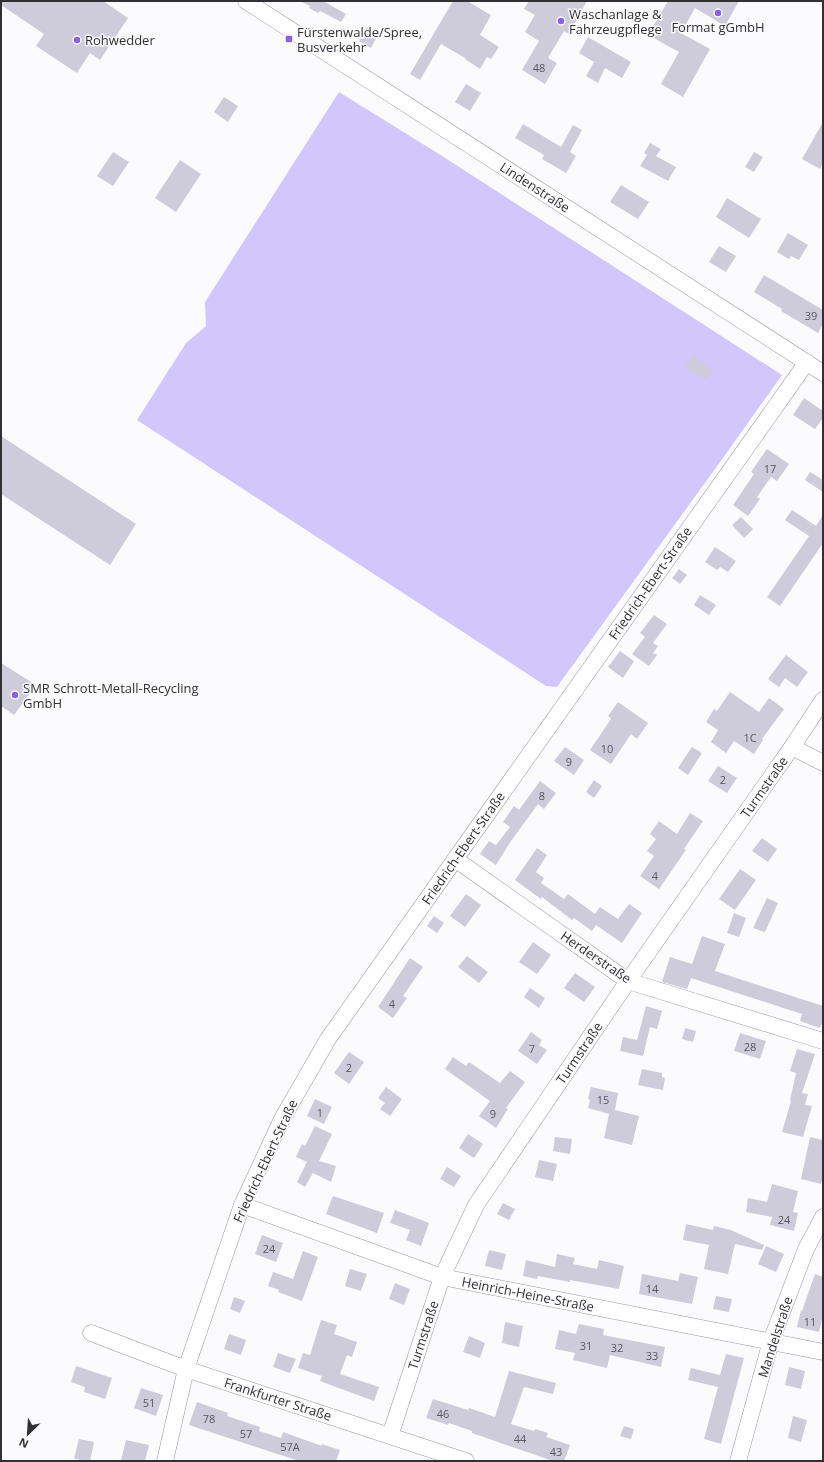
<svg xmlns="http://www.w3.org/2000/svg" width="824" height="1462" viewBox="0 0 824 1462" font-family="'Open Sans',sans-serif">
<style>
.green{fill:#d2c7fd}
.building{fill:#cecbda}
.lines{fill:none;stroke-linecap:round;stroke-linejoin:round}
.minor-casing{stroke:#9896a4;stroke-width:17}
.minor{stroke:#fff;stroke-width:16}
.poi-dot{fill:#8863de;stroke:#fbfbfe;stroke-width:1.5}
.labels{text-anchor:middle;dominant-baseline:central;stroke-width:3;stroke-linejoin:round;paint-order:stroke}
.number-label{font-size:11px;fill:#58575e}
.poi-label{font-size:13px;fill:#313035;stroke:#fbfbfe;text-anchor:start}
.street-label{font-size:13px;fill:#313035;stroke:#fbfbfe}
</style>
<rect width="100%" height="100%" fill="#fbfbfe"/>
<path class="green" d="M 339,92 L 439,154 L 782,375 L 723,458 L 557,687 L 546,686 L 137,420 L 186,343 L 206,326 L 205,302 Z"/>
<path class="building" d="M 1,1 L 103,1 L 128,18 L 100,60 L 90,53 L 77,73 L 36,46 L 44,34 L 1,5 Z
M 300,1 L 326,1 L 325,2 L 346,14 L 341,22 L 320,11 L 318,13 L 309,8 L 310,6 Z
M 453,1 L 467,1 L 491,15 L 480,35 L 499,47 L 491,59 L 487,57 L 480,69 L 465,59 L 465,58 L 441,44 L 420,80 L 410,74 Z
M 529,1 L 587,1 L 569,34 L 564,31 L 548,58 L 557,63 L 545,84 L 522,70 L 539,41 L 525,32 L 535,15 L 524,9 Z
M 668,1 L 739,1 L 725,26 L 695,8 L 681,33 L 710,49 L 683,97 L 661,84 L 679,52 L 648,35 Z
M 367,27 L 379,33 L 371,48 L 359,41 Z
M 588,37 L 631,62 L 622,78 L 605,68 L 598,83 L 586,76 L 594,62 L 579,53 Z
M 466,84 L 481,93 L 470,111 L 455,102 Z
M 224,97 L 238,106 L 228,122 L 214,112 Z
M 823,122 L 823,162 L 820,169 L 802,159 Z
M 523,124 L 561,147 L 573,125 L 582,130 L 570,152 L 576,156 L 566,173 L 542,159 L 544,155 L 515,138 Z
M 650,143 L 661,149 L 656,156 L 676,167 L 668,181 L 640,166 L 647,155 L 644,153 Z
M 113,152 L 129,162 L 113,186 L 97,176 Z
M 754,152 L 763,157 L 754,172 L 745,167 Z
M 180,160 L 201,174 L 176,212 L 155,198 Z
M 621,185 L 649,202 L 638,219 L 610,202 Z
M 727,198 L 761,219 L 749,238 L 716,217 Z
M 788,233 L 808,245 L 799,260 L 791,256 L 789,259 L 777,252 Z
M 719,246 L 736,256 L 726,272 L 709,262 Z
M 764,275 L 823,310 L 823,324 L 818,333 L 781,311 L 782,309 L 754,292 Z
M 693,355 L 713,371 L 706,380 L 685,367 Z
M 804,398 L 823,411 L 823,418 L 815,429 L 793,415 Z
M 1,436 L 136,524 L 110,565 L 1,494 Z
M 767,449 L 789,464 L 777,481 L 771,477 L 757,497 L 760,499 L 748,516 L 733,505 L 754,474 L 751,472 Z
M 810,472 L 823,480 L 823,492 L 805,480 Z
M 792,510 L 816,526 L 823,515 L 823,543 L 780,606 L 767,597 L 809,536 L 785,520 Z
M 741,517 L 753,529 L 744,538 L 732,525 Z
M 715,547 L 736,561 L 728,572 L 720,567 L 717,570 L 705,562 Z
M 679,569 L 687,575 L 680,584 L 672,578 Z
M 700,595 L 716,605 L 709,615 L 694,605 Z
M 654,615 L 667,624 L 653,643 L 658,646 L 653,653 L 657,655 L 649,666 L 632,654 L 645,637 L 640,633 Z
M 620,651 L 634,661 L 623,678 L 608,667 Z
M 786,655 L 808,672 L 797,687 L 785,678 L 779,687 L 768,679 Z
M 1,663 L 36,685 L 14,715 L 1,706 Z
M 730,692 L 759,712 L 769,698 L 784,709 L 762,739 L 763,740 L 754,754 L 734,741 L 726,753 L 711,742 L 718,730 L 706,722 L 714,709 L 717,711 Z
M 618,702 L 648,723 L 637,739 L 631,734 L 611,764 L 590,750 L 611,719 L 608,716 Z
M 565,747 L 584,760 L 574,775 L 554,761 Z
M 692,747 L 702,753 L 688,775 L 678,768 Z
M 718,766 L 737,778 L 727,793 L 708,781 Z
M 594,780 L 602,786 L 594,798 L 586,792 Z
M 540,781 L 556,793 L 544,809 L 538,804 L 511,841 L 496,865 L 480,854 L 489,841 L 496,845 L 510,827 L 503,822 L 514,806 L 519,810 Z
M 690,813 L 703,821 L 684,849 L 686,850 L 659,889 L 640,876 L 654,856 L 647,851 L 656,839 L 650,834 L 659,821 L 677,834 Z
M 762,838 L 777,849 L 768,862 L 752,851 Z
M 537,848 L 547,855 L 536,872 L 544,878 L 541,883 L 564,899 L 568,894 L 595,914 L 600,907 L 618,919 L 629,904 L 642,913 L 622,943 L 596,925 L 592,931 L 574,918 L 572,920 L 542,897 L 541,899 L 515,880 Z
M 740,869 L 756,880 L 735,910 L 719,899 Z
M 466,894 L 481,905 L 465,927 L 450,916 Z
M 767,898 L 778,903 L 765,932 L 753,928 Z
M 734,913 L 746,918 L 739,937 L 727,933 Z
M 434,916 L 444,923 L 437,933 L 427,926 Z
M 702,936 L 725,944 L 715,971 L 823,1006 L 823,1020 L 820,1028 L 800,1021 L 802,1014 L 691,978 L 687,989 L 662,982 L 670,957 L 692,964 Z
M 533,942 L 551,955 L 537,974 L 519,962 Z
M 467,956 L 488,972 L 479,983 L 458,967 Z
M 410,958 L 423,967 L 403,996 L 407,998 L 393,1018 L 378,1007 Z
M 575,973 L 595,987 L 584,1002 L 564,988 Z
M 530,988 L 545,998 L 539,1008 L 524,997 Z
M 646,1006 L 662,1011 L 657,1029 L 650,1027 L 643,1056 L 620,1051 L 623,1037 L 637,1040 Z
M 685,1028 L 696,1031 L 693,1042 L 682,1039 Z
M 531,1032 L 542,1040 L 539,1045 L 547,1050 L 537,1064 L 518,1051 Z
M 740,1033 L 766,1041 L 760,1059 L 734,1051 Z
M 797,1049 L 815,1054 L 802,1093 L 808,1094 L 805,1105 L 812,1106 L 803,1137 L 782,1132 L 791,1101 L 790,1100 L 796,1073 L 790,1071 Z
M 349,1052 L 364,1062 L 349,1084 L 334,1073 Z
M 453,1057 L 466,1066 L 469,1062 L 500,1083 L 510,1071 L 525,1082 L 506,1108 L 508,1109 L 496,1128 L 479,1116 L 490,1101 L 445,1069 Z
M 642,1069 L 662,1073 L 662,1077 L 665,1078 L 663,1090 L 638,1085 Z
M 386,1087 L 402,1099 L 390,1116 L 380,1109 L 385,1103 L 378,1098 Z
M 591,1087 L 618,1093 L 615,1110 L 639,1116 L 632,1145 L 604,1138 L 609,1114 L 588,1108 L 590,1100 L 588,1099 Z
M 315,1099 L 332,1107 L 324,1124 L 307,1116 Z
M 315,1126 L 332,1134 L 319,1161 L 336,1166 L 331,1182 L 313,1173 L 305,1187 L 297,1182 L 307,1162 L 296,1157 L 302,1144 L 305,1146 Z
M 468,1134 L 483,1144 L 474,1158 L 459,1148 Z
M 555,1137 L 572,1139 L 570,1154 L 553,1151 Z
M 810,1137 L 823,1140 L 823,1177 L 821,1184 L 801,1179 Z
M 539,1160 L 557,1164 L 553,1181 L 535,1177 Z
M 447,1167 L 461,1176 L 454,1187 L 440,1179 Z
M 772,1184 L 798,1191 L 793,1212 L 798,1213 L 794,1231 L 770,1225 L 772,1217 L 746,1212 L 748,1198 L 767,1202 Z
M 333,1196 L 384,1213 L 377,1233 L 326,1214 Z
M 503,1203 L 515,1209 L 509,1220 L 497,1214 Z
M 395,1210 L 429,1223 L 421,1246 L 406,1240 L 410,1230 L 390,1223 Z
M 686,1224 L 713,1230 L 714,1226 L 731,1230 L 764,1245 L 762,1250 L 735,1244 L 728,1274 L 704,1269 L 709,1245 L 683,1240 Z
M 262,1235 L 283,1243 L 276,1262 L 255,1254 Z
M 766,1246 L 784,1254 L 776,1272 L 758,1264 Z
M 489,1250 L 506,1254 L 502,1270 L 485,1266 Z
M 303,1251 L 318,1257 L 302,1301 L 278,1292 L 279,1290 L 268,1286 L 273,1272 L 293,1279 Z
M 557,1254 L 575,1258 L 573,1264 L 597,1269 L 599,1260 L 624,1266 L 619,1289 L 570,1280 L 570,1282 L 538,1276 L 537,1279 L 523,1276 L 526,1260 L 555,1267 Z
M 350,1269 L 367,1274 L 361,1291 L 345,1286 Z
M 680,1273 L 698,1277 L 692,1304 L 639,1294 L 642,1274 L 678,1281 Z
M 815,1274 L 823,1277 L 823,1315 L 819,1332 L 797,1327 L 801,1310 L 802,1311 Z
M 395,1283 L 410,1289 L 404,1305 L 389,1299 Z
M 716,1296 L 732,1299 L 729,1312 L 713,1309 Z
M 234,1297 L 245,1301 L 240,1313 L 230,1309 Z
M 321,1320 L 337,1325 L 334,1334 L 357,1342 L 352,1357 L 347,1355 L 340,1374 L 379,1387 L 374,1401 L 320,1381 L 322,1376 L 298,1368 L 303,1353 L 310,1355 Z
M 505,1322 L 523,1326 L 519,1347 L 502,1343 Z
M 579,1324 L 604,1329 L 603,1335 L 665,1347 L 661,1367 L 610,1355 L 607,1368 L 573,1360 L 575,1353 L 555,1349 L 559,1330 L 576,1334 Z
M 229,1334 L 246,1340 L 241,1355 L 224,1349 Z
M 469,1336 L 485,1343 L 480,1358 L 463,1352 Z
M 278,1353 L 296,1359 L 290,1373 L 273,1367 Z
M 726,1354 L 744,1358 L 721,1444 L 704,1439 L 718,1387 L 688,1380 L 691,1368 L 720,1375 Z
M 76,1366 L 112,1378 L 105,1399 L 84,1392 L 85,1387 L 71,1382 Z
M 789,1367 L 805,1371 L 801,1389 L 785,1385 Z
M 509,1371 L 556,1383 L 553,1394 L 524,1387 L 511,1424 L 534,1431 L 535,1429 L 548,1433 L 546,1437 L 570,1445 L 564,1461 L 553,1461 L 472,1433 L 472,1431 L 449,1423 L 448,1425 L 426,1418 L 433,1399 L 468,1410 L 469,1408 L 495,1417 Z
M 141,1388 L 163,1395 L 156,1416 L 134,1408 Z
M 197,1402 L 228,1413 L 227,1416 L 260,1427 L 259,1431 L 281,1438 L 283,1432 L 322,1446 L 322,1444 L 340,1450 L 336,1461 L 299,1461 L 189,1425 Z
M 793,1416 L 807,1420 L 801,1442 L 788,1438 Z
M 624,1426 L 634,1429 L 631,1439 L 620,1436 Z
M 79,1439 L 94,1442 L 90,1461 L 74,1459 Z
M 126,1440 L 149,1445 L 145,1461 L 121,1461 Z"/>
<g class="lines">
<defs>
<path id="minor" d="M 246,1 L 823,373
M 792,747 L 823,763
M 455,859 L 628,981 L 823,1041
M 242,1205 L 442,1277 L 823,1352
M 91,1333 L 186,1369 L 466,1461
M 390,1436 L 442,1277 L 476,1205 L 628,981 L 792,747 L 823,700
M 165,1461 L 186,1369 L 242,1205 L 282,1119 L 328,1039 L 807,362
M 738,1461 L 771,1341 L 806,1249 L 823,1217"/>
</defs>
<use href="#minor" class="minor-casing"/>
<use href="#minor" class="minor"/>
</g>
<g class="poi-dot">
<circle cx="718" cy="13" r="4"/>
<circle cx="561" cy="21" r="4"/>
<rect x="285" y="35" width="8" height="8" rx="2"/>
<circle cx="77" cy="40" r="4"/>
<circle cx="15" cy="695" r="4"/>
</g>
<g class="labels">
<g class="number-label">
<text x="539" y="67">48</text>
<text x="811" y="315">39</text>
<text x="770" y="468">17</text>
<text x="750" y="737">1C</text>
<text x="607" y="748">10</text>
<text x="569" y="761">9</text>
<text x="723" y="779">2</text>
<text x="542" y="795">8</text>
<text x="655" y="875">4</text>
<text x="392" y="1003">4</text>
<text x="750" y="1046">28</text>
<text x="532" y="1048">7</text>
<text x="349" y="1067">2</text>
<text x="603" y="1099">15</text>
<text x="320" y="1112">1</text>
<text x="493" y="1113">9</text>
<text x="784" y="1219">24</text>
<text x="269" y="1248">24</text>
<text x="652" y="1288">14</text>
<text x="810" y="1321">11</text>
<text x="586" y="1345">31</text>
<text x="617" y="1347">32</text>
<text x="652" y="1355">33</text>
<text x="149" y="1402">51</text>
<text x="443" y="1413">46</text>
<text x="209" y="1418">78</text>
<text x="246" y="1433">57</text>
<text x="520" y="1438">44</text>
<text x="290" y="1446">57A</text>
<text x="556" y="1451">43</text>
</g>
<g class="poi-label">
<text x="569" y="14">Waschanlage &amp;<tspan x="569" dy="15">Fahrzeugpflege</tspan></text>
<text x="718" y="27" text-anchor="middle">Format gGmbH</text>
<text x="297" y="32">Fürstenwalde/Spree,<tspan x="297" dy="15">Busverkehr</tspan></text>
<text x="85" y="40">Rohwedder</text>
<text x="23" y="688">SMR Schrott-Metall-Recycling<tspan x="23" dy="15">GmbH</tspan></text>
</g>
<g class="street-label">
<text transform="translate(535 187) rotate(33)">Lindenstraße</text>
<text transform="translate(650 583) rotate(-55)">Friedrich-Ebert-Straße</text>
<text transform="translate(764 787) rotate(-55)">Turmstraße</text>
<text transform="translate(463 848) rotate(-55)">Friedrich-Ebert-Straße</text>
<text transform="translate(596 957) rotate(34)">Herderstraße</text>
<text transform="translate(579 1053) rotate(-56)">Turmstraße</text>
<text transform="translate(265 1161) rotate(-65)">Friedrich-Ebert-Straße</text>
<text transform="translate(528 1294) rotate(11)">Heinrich-Heine-Straße</text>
<text transform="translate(423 1335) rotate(-72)">Turmstraße</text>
<text transform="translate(775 1337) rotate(-72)">Mandelstraße</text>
<text transform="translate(278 1399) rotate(18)">Frankfurter Straße</text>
</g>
</g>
<rect width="824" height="1462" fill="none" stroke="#313035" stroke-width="4"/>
<g transform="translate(28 1434) rotate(205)" stroke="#fbfbfe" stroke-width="3" paint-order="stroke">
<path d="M0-3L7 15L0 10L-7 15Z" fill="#313035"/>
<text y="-6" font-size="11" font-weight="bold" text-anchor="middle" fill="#313035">N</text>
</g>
</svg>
